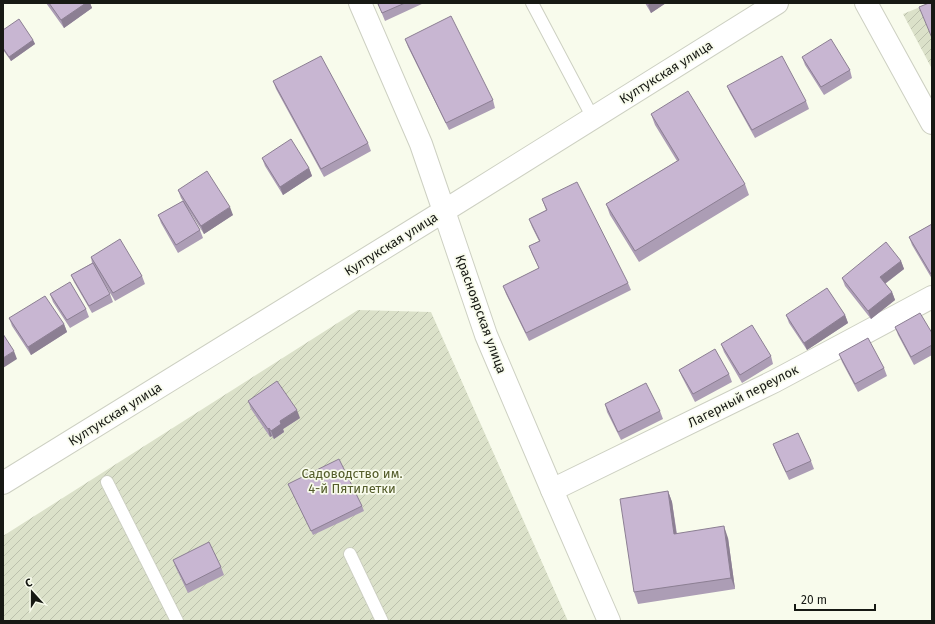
<svg xmlns="http://www.w3.org/2000/svg" width="935" height="624" viewBox="0 0 935 624" font-family="'Fira Sans',sans-serif">
<style>
.garden{fill:url(#garden-furrows)}
.lines{fill:none;stroke-linecap:round;stroke-linejoin:round}
.lane-casing{stroke:#cdd0c2;stroke-width:14}
.street-casing{stroke:#cdd0c2;stroke-width:24}
.secondary-casing{stroke:#cdd0c2;stroke-width:24}
.lane{stroke:#fff;stroke-width:12}
.street{stroke:#fff;stroke-width:22}
.secondary{stroke:#fff;stroke-width:22}
.wall{fill:#ac9db5}
.shaded-wall{fill:#8c7f93}
.building{fill:#c8b6d2;stroke:#8c7f93}
.labels{text-anchor:middle;dominant-baseline:central;stroke-width:3.5;stroke-linejoin:round;paint-order:stroke}
.street-label{font-size:13px;fill:#171914;stroke:#f8fbec}
.park-label{font-size:13px;fill:#545d2b;stroke:#f8fbec}
</style>
<defs>
<pattern id="garden-furrows" width="10" height="10" patternUnits="userSpaceOnUse"><rect width="10" height="10" fill="#dbe1c9"/><path d="M-1 1l2-2M0 10L10 0M9 11l2-2" fill="none" stroke="#bbc0ac"/></pattern>
</defs>
<rect width="100%" height="100%" fill="#f8fbec"/>
<path class="garden" d="M 930,3 L 932,3 L 932,69 L 903,14 Z
M 358,310 L 431,312 L 568,621 L 3,621 L 3,536 Z"/>
<g class="lines">
<defs>
<path id="lane" d="M 532,3 L 593,118
M 107,482 L 177,621
M 350,554 L 382,621"/>
<path id="street" d="M 360,3 L 421,144 L 444,211
M 866,3 L 932,123
M 552,490 L 775,381 L 932,297"/>
<path id="secondary" d="M 444,211 L 486,335 L 552,490 L 609,621
M 3,483 L 444,211 L 777,3"/>
</defs>
<use href="#lane" class="lane-casing"/>
<use href="#street" class="street-casing"/>
<use href="#secondary" class="secondary-casing"/>
<use href="#lane" class="lane"/>
<use href="#street" class="street"/>
<use href="#secondary" class="secondary"/>
</g>
<path class="wall" d="M 46,3 L 90,3 L 92,8 L 64,28 Z
M 380,3 L 424,3 L 385,21 L 378,4 Z
M 645,3 L 666,3 L 651,13 Z
M 3,30 L 33,40 L 35,44 L 11,61 L 3,50 Z
M 405,39 L 493,100 L 495,108 L 449,130 L 408,47 Z
M 802,57 L 850,70 L 852,78 L 824,95 L 805,65 Z
M 273,81 L 368,143 L 371,151 L 324,177 L 276,89 Z
M 727,86 L 806,101 L 809,109 L 755,138 L 730,93 Z
M 651,114 L 745,184 L 749,195 L 639,262 L 610,215 L 606,204 L 677,161 L 655,125 Z
M 262,158 L 309,168 L 312,176 L 283,195 L 265,166 Z
M 178,190 L 233,215 L 204,234 L 186,206 L 200,230 L 203,238 L 178,253 L 161,223 L 158,215 L 183,201 L 181,198 Z
M 542,199 L 628,283 L 631,290 L 529,341 L 506,294 L 503,286 L 539,268 L 532,254 L 529,246 L 539,241 L 532,227 L 529,219 L 546,210 Z
M 932,224 L 932,279 L 912,245 L 909,237 Z
M 91,257 L 142,276 L 145,284 L 115,301 L 103,281 L 110,294 L 113,302 L 92,313 L 74,282 L 71,275 L 92,263 Z
M 901,261 L 904,269 L 885,284 L 892,292 L 895,300 L 871,319 L 845,286 L 842,278 Z
M 50,294 L 86,309 L 89,317 L 70,328 L 53,302 Z
M 786,315 L 845,315 L 848,323 L 807,350 L 789,323 Z
M 9,318 L 64,324 L 67,332 L 31,355 L 12,326 Z
M 895,327 L 932,333 L 932,355 L 914,365 L 898,335 Z
M 721,344 L 771,356 L 773,364 L 742,383 L 724,352 Z
M 839,354 L 884,368 L 887,376 L 858,392 L 842,362 Z
M 679,370 L 729,374 L 732,382 L 695,402 L 682,377 Z
M 248,401 L 300,418 L 283,429 L 284,432 L 274,439 L 272,436 L 270,437 L 251,409 Z
M 605,404 L 660,411 L 663,419 L 621,440 L 607,412 Z
M 773,444 L 811,461 L 814,469 L 789,480 L 776,452 Z
M 288,484 L 362,506 L 364,511 L 313,535 Z
M 668,491 L 672,502 L 677,534 L 728,538 L 735,589 L 638,604 L 634,592 Z
M 173,560 L 221,567 L 224,575 L 188,593 L 176,568 Z"/>
<path class="shaded-wall" d="M 86,3 L 90,3 L 92,8 L 64,28 L 61,20 Z
M 651,3 L 666,3 L 651,13 L 648,5 Z
M 33,40 L 35,44 L 11,61 L 9,57 Z
M 309,168 L 312,176 L 283,195 L 280,187 Z
M 230,207 L 233,215 L 204,234 L 201,226 Z
M 901,261 L 904,269 L 883,285 L 880,277 Z
M 892,292 L 895,300 L 871,319 L 868,311 Z
M 845,315 L 848,323 L 807,350 L 804,343 Z
M 64,324 L 67,332 L 31,355 L 28,347 Z
M 14,351 L 17,359 L 3,368 L 3,358 Z
M 297,410 L 300,418 L 283,429 L 284,432 L 274,439 L 271,431 L 280,421 Z
M 269,428 L 272,436 L 270,437 L 268,429 Z
M 668,491 L 672,502 L 678,545 L 674,534 Z
M 724,526 L 728,538 L 735,589 L 731,578 Z"/>
<path class="building" d="M 49,3 L 86,3 L 61,20 Z
M 380,3 L 405,3 L 382,13 L 378,4 Z
M 929,3 L 932,3 L 932,38 L 919,7 Z
M 451,16 L 493,100 L 446,123 L 405,39 Z
M 19,19 L 33,40 L 9,57 L 3,48 L 3,30 Z
M 831,39 L 850,70 L 821,87 L 802,57 Z
M 321,56 L 368,143 L 321,169 L 273,81 Z
M 782,56 L 806,101 L 752,130 L 727,86 Z
M 688,91 L 745,184 L 635,251 L 606,204 L 679,160 L 651,114 Z
M 291,139 L 309,168 L 280,187 L 262,158 Z
M 207,171 L 230,207 L 201,226 L 178,190 Z
M 577,182 L 628,283 L 526,333 L 503,286 L 539,268 L 529,246 L 540,241 L 529,219 L 547,210 L 542,199 Z
M 183,201 L 200,230 L 176,245 L 158,215 Z
M 932,224 L 932,273 L 931,274 L 909,237 Z
M 120,239 L 142,276 L 113,293 L 91,257 Z
M 886,242 L 901,261 L 880,277 L 892,292 L 868,311 L 842,278 Z
M 93,263 L 110,294 L 89,306 L 71,275 Z
M 70,282 L 86,309 L 67,320 L 50,294 Z
M 827,288 L 845,315 L 804,343 L 786,315 Z
M 45,296 L 64,324 L 28,347 L 9,318 Z
M 920,313 L 932,333 L 932,345 L 911,357 L 895,327 Z
M 752,325 L 771,356 L 740,375 L 721,344 Z
M 3,334 L 14,351 L 3,358 Z
M 868,338 L 884,368 L 855,384 L 839,354 Z
M 715,349 L 729,374 L 693,394 L 679,370 Z
M 277,381 L 297,410 L 280,421 L 281,424 L 271,431 L 269,428 L 268,429 L 248,401 Z
M 646,383 L 660,411 L 618,432 L 605,404 Z
M 798,433 L 811,461 L 786,472 L 773,444 Z
M 339,459 L 362,506 L 311,531 L 288,484 Z
M 668,491 L 674,534 L 724,526 L 731,578 L 634,592 L 620,499 Z
M 209,542 L 221,567 L 186,585 L 173,560 Z"/>
<g class="labels">
<g class="street-label">
<text transform="translate(666 72) rotate(-32)">Култукская улица</text>
<text transform="translate(391 244) rotate(-32)">Култукская улица</text>
<text transform="translate(481 314) rotate(70)">Красноярская улица</text>
<text transform="translate(743 396) rotate(-27)">Лагерный переулок</text>
<text transform="translate(115 414) rotate(-32)">Култукская улица</text>
</g>
<g class="park-label">
<text x="352" y="473">Садоводство им.<tspan x="352" dy="15">4-й Пятилетки</tspan></text>
</g>
</g>
<rect width="935" height="624" fill="none" stroke="#171914" stroke-width="8"/>
<g transform="translate(32 592) rotate(339)" stroke="#f8fbec" stroke-width="3" paint-order="stroke">
<path d="M0-3L7 15L0 10L-7 15Z" fill="#171914"/>
<text y="-6" font-size="11" font-weight="bold" text-anchor="middle" fill="#171914">С</text>
</g>
<path d="M795 604v6h80v-6" fill="none" stroke="#171914" stroke-width="2"/>
<text x="801" y="604" font-size="12" fill="#171914" stroke="#f8fbec" stroke-width="3" paint-order="stroke">20 m</text>
</svg>
